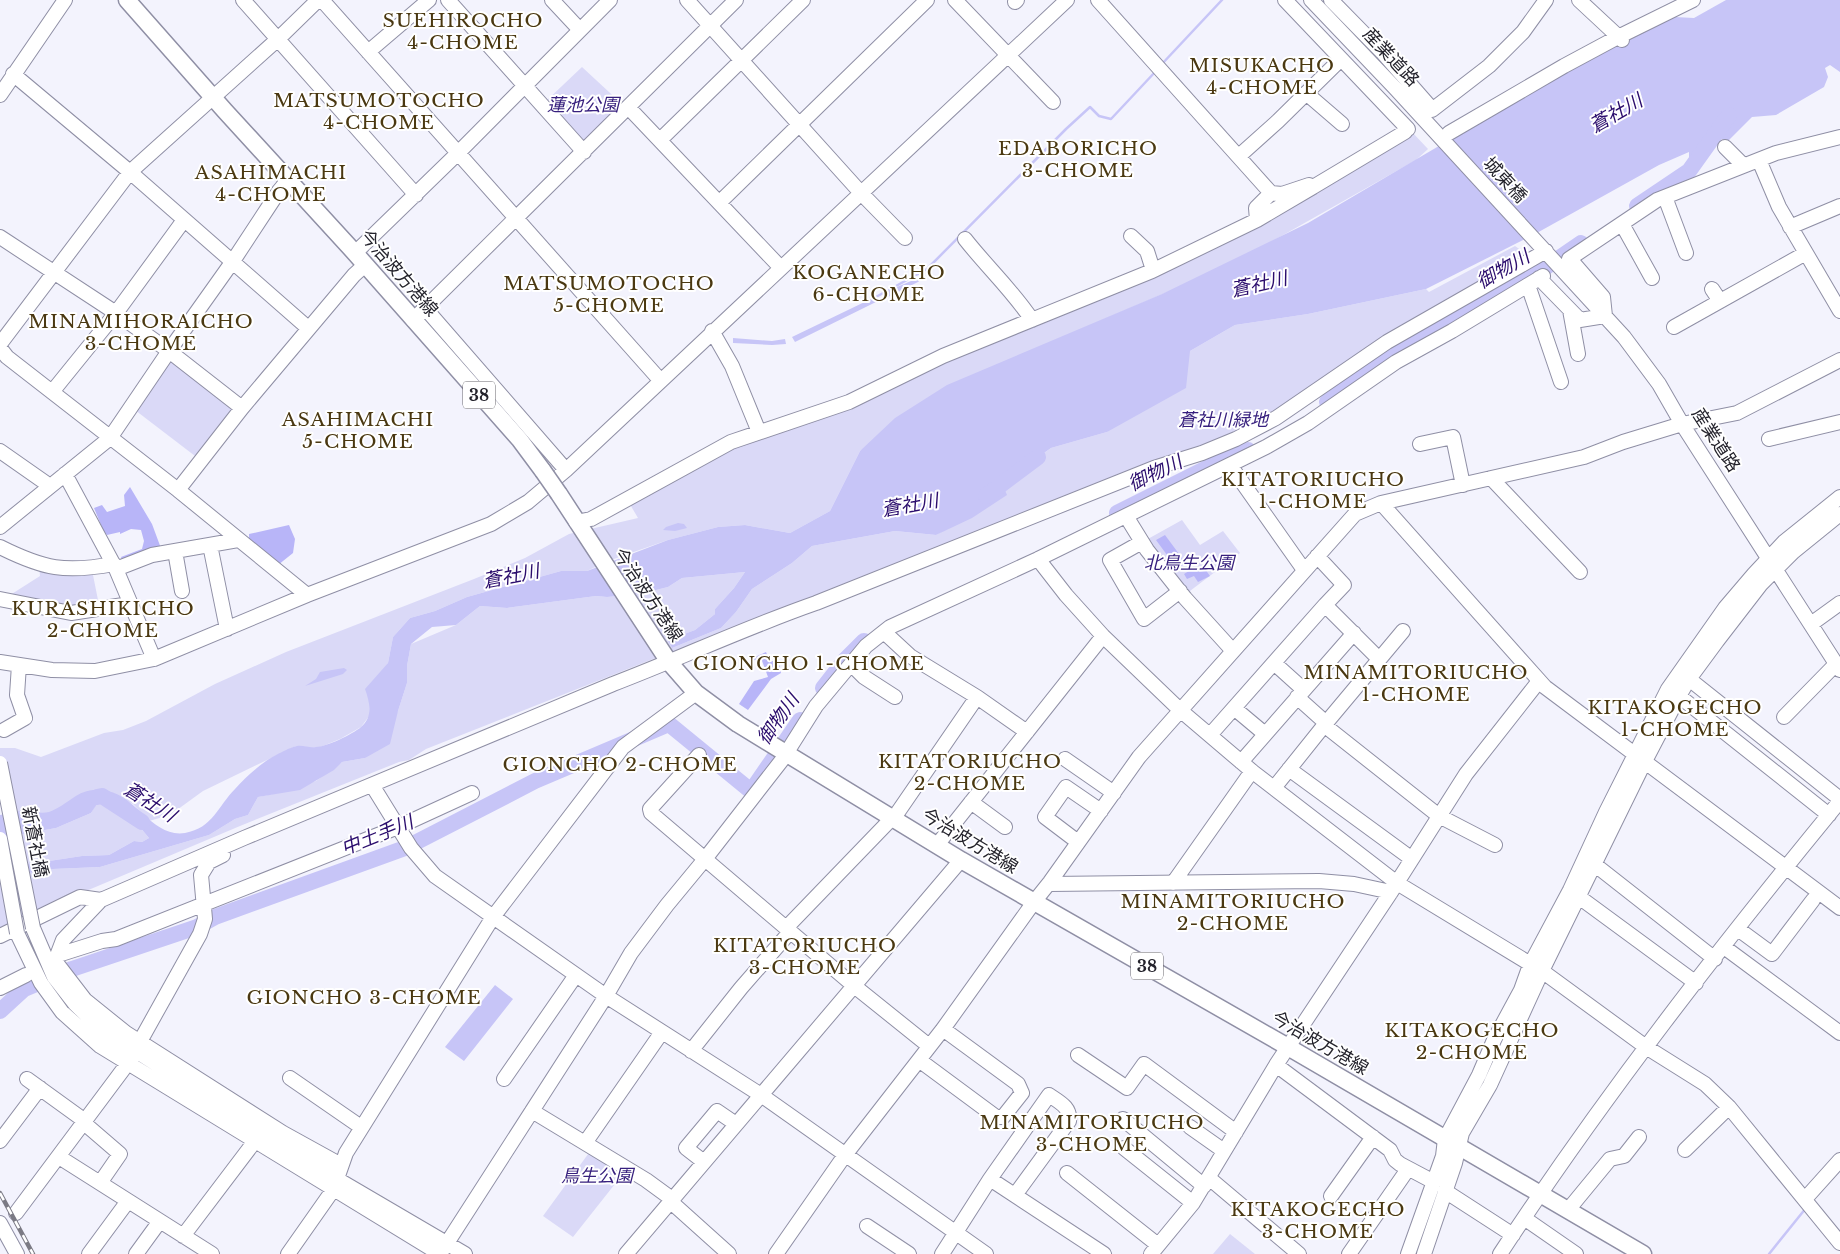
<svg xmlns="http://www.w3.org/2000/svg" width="1840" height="1254" viewBox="0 0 1840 1254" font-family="'Libre Baskerville','Noto Sans JP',serif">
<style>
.green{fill:#dad9f7}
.forest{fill:#b8b5f8}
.water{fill:#c7c5f7}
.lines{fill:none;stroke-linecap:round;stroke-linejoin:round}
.stream{stroke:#c7c5f7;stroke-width:2.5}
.river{stroke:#c7c5f7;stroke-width:16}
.minor-casing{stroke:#8f8fa5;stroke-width:16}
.major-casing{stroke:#8f8fa5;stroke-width:19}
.minor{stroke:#fff;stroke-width:14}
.major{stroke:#fff;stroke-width:16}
.rail-casing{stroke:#7b7a84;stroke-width:4.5}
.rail{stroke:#fff;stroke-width:2.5;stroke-dasharray:8;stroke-linecap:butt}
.minor-bridge-casing{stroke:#8f8fa5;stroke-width:16;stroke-linecap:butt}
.major-bridge-casing{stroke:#8f8fa5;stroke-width:19;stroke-linecap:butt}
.minor-bridge{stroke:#fff;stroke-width:14}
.major-bridge{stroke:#fff;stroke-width:16}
.labels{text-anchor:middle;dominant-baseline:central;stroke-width:4;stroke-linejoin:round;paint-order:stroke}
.shield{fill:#fff;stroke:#66656b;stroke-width:1}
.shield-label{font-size:16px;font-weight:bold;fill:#24232c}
.street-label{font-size:18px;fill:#24232c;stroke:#fff}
.park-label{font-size:18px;font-style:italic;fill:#37207e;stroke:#fff}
.neighbourhood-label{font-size:19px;letter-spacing:1px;fill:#4a3811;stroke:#fff}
.water-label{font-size:19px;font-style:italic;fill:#2b0d6d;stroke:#fff}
</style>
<rect width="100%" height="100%" fill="#f3f3fd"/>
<path class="green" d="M 582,67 L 623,105 L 582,145 L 543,104 Z
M 1412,132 L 1428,149 L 1416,160 L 1262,247 L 1172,290 L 979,373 L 860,451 L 830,511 L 790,533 L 745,525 L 718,527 L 668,540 L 608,561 L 587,571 L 561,571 L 467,597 L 435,611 L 410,618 L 393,637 L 388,663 L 369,700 L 370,715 L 361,727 L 340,739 L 318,748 L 296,746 L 203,791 L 170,815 L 149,821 L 133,804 L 107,791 L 49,816 L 15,812 L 0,759 L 0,748 L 15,748 L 41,757 L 104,733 L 123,730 L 146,721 L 215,684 L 286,652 L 474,579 L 525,558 L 569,534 L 638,518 L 628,501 L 730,447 L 1126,286 Z
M 1515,246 L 1525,253 L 1526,257 L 1282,409 L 1239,433 L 676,654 L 653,659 L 426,749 L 409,760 L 399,762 L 240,826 L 60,902 L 0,930 L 0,878 L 53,869 L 100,867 L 209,835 L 235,819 L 248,815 L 258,797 L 278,793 L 316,781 L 342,762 L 365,758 L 398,711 L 407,683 L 407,666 L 411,644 L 456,625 L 480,606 L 507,608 L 596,596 L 607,597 L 640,594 L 668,587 L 682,578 L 745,572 L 734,588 L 715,609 L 715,614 L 695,630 L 669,640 L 672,648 L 721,628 L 736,612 L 752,589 L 792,563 L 812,546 L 895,531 L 936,535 L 1006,495 L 1003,483 L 1051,448 L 1107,432 L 1190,351 L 1235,325 L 1308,314 L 1426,289 L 1429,292 Z
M 169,358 L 239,409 L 199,459 L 131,407 Z
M 1182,520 L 1200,545 L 1223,531 L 1240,553 L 1186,594 L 1146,540 Z
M 39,567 L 92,570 L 99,605 L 70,609 L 7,597 L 40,576 Z
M 98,801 L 124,809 L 149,838 L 142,842 L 134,841 L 109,855 L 82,856 L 49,861 L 42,860 L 32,863 L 0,868 L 0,838 L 56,828 L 91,813 Z
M 591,1150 L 626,1170 L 573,1237 L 543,1216 Z
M 1230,1234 L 1255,1254 L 1213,1254 Z"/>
<path class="forest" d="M 130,487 L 152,524 L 162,551 L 123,564 L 121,557 L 142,549 L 144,541 L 141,530 L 131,529 L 120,534 L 120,532 L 107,535 L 103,530 L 94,508 L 102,505 L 107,512 L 125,506 L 124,495 Z
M 289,525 L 295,539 L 293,553 L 278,565 L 249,543 L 249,534 Z
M 1165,535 L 1185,562 L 1178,570 L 1156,540 Z
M 1196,567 L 1205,569 L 1210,576 L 1198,582 L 1194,576 L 1187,579 L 1184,574 Z
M 766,652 L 770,662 L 778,659 L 781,673 L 771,679 L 748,710 L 739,704 L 754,681 L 768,677 L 761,658 L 749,662 L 750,659 Z"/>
<path class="water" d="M 1726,0 L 1840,0 L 1840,72 L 1830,65 L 1825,68 L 1828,77 L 1824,87 L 1776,115 L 1752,117 L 1726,143 L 1716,133 L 1689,165 L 1689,152 L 1659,165 L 1535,234 L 1426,289 L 1308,314 L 1235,325 L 1190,351 L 1186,388 L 1107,432 L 1051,448 L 1002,483 L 1007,495 L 972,518 L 936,535 L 895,531 L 812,546 L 792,563 L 752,589 L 736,612 L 721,628 L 672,648 L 668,640 L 695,630 L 715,614 L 715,609 L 734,588 L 745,572 L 682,578 L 668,587 L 640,594 L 607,597 L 596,596 L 507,608 L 480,606 L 456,625 L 432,627 L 411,644 L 407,666 L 407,683 L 398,711 L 390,744 L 365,758 L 342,762 L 334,770 L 300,790 L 258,797 L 248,815 L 235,819 L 209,835 L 100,867 L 53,869 L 0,878 L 0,868 L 32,863 L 42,860 L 49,861 L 82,856 L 109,855 L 134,841 L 142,842 L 149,838 L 121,805 L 99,801 L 91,813 L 56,828 L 0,838 L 0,815 C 7,814 15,811 22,811 C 30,811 41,814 49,812 C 73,803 78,785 108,791 C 137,797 153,838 185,833 C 213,828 218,806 235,789 C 244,779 255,769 266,761 C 272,757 290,747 297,746 C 303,745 310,748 316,747 C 326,747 353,734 361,727 C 373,717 370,703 365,689 L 388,663 L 393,637 L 410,618 L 435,611 L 467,597 L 561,571 L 587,571 L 668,540 L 718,527 L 745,525 L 790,533 L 830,511 L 860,451 L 895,418 L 947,385 L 1162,294 L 1308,223 L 1624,37 L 1673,14 L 1675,17 L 1694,18 Z
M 922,272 L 925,276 L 918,282 L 886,298 L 883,293 L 918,278 Z
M 875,297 L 878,301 L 795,342 L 792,337 Z
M 733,338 L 772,341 L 785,339 L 786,344 L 772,345 L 733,343 Z
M 678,523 L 684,524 L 687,528 L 675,531 L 663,530 L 666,527 Z
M 344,668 L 347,670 L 343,674 L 305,686 L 316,679 L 320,672 Z
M 495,985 L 513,999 L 464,1061 L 445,1047 Z"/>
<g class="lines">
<path class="stream" d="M 1161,65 L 1222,0
M 874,298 L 927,269 L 1066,129 L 1090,107 L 1099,116 L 1111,119 L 1156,71
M 1769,1254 L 1806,1208"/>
<path class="river" d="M 1637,206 L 1689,171 L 1729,115
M 1327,402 L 1387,359 L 1536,274 L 1581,243
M 986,496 L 1038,457
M 1117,513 L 1219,462 L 1248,450
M 823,688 L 845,660 L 864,641
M 756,784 L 800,720
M 97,797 L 102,796 L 142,822
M 0,1011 L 24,989 L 72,969 L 197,927 L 215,917 L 405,848 L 535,781 L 669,724 L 751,791"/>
<defs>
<path id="minor" d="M 243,0 L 416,195
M 322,0 L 660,380
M 448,0 L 584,152
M 552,0 L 580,30
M 687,0 L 861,193 L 905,238
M 955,0 L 1053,102
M 1098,0 L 1271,193 L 1282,194 L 1309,185 L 1313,187 L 1405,132
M 1285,0 L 1408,129
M 1311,0 L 1395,88 L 1624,337 L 1659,384 L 1682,424 L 1840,670
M 1331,0 L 1382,52 L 1432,109
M 1579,0 L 1622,40
M 1015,2 L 1017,0
M 368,52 L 429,0
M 13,74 L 130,172 L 308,328
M 1306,93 L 1342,124
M 0,95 L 65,0
M 628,107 L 781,268
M 1432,110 L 1489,66 L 1523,32 L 1546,0
M 1449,133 L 1564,66 L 1618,37 L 1693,0
M 660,140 L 803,0
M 1725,147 L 1743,165
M 1239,156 L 1278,121 L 1341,59
M 1759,160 L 1779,207 L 1840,311
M 1665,197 L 1686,253
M 720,202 L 927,0
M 1257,220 L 1256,208 L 1271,193
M 1622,224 L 1652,278
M 1790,227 L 1840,206
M 1131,236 L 1147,251 L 1153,270
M 0,237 L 116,313 L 169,351 L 242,408
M 965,239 C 987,267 1013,291 1032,320
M 355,253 L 458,153 L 610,0
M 1569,259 L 1657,200 L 1776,153 L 1840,137
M 1539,278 L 1580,320 L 1605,316 L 1603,297 L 1570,259
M 1528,285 L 1561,382
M 1712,289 L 1720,301
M 425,308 L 566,470
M 1570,310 L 1578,354
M 413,320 L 736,0
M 1674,327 L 1806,253
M 712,331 L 732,366 L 759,432
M 0,344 L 130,172 L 278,39 L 318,0
M 0,348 L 7,357 L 178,490 L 307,595
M 52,392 L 116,313 L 184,220
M 1769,439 L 1840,422
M 1420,444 L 1453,437 L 1463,485
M 0,451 L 50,486
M 1230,465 L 1304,570
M 65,474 L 116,569 L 154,659
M 1491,478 L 1580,572
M 178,490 L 242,408 L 354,275 L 365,265
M 1381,503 L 1545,687 L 1840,908
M 1126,516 L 1147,550 L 1185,598 L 1233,651
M 576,522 L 591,519 L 731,442 L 849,402 L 943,356 L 1152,271 L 1257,220 L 1313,187
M 0,527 L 110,438 L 169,351 L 233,261 L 279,191 L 288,180
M 1142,542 L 1110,560 L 1144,619 L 1180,591
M 210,545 L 227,629
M 0,547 C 44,569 65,573 114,564
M 175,551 L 182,591
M 1317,556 L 1344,585 L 1325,605
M 1038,559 L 1066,595 L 1103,636 L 1180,710 L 1253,772 L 1397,883 L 1542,971 L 1646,1047 L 1705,1084 L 1729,1107 L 1840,1243
M 116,569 L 152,555 L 238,540
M 0,599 L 71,613 L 130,604
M 1811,624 L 1840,603
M 884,632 L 910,656 L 977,697 L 1027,732
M 0,662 L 52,670 L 95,671 L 154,659 L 307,595 L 491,524 L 528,502 L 566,470 L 1067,0
M 1274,663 L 1304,690
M 851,664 L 864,677 L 895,697
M 1689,679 L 1840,799
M 1679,696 L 1829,815
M 1297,697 L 1326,723
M 1234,708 L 1265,734
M 1784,717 L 1836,664
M 1324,725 L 1439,816 L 1495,845
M 4,730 L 25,718 L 17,695 L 19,665
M 1210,735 L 1325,605 L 1379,659
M 699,755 L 650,809 L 651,813 L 853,985 L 929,1046
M 1065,759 L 1114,793
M 1241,762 L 1354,633
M 1289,769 L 1412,859
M 372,785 L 411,848 L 435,876 L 606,996 L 761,1095 L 986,1254
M 1274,788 L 1326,723 L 1403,631
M 971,802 L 1005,827
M 1078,842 L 1045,817 L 1066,787 L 1101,811
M 937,845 L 1103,636
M 1594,864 L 1715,959
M 1173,883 L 1252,771
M 1049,884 L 1319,881 L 1354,884 L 1391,892
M 1579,897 L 1696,983
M 33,928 L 54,977 L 75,1004 L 108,1036 L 136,1051 L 337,1179 L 465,1254
M 786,928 L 898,812 L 977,697
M 1738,929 L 1772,954 L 1813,900
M 17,933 L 41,983 L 62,1012 L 100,1046 L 440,1254
M 0,936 L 80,897 L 101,900
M 1724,947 L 1840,1033
M 58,955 L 102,941 L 116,939 L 398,827 L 472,793
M 0,988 L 26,975
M 691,1051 L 741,988 L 790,932
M 1078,1055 L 1127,1088 L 1144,1064 L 1236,1132
M 919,1060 L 996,1117 L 1003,1117 L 1022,1093 L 1018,1084 L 943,1029
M 1276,1065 L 1390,1150 L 1395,1160 L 1400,1164 L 1434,1182
M 290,1078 L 361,1127
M 27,1079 L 85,1121
M 504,1079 L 576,975
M 532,1111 L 646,1180 L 672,1199
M 1123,1119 L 1204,1186
M 84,1123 L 120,1154 L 100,1183
M 1190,1127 L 1224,1151
M 0,1141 L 40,1088
M 585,1143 L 662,1032
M 1124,1148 L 1193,1203
M 1685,1150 L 1729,1107
M 59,1157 L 212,1254
M 704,1162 L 686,1148 L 717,1111 L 736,1124
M 341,1165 L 283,1133 L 126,1033 L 85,1000 L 55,961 L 63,940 L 101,900 L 244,838 L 613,684 C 681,658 747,627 816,603 L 1154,468 L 1202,453 L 1236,439 L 1276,418 L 1387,342 L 1546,251
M 1067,1173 L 1158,1245
M 1209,1178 L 1299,1254
M 990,1179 L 1049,1095 C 1059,1102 1071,1107 1069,1121 L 1015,1195
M 1445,1191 L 1513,1235
M 1331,1196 L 1373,1137
M 1805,1199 L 1840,1160
M 670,1201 L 729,1254
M 1568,1210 L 1610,1159 L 1624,1156 L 1639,1137
M 16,1213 L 128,1063 L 200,934 L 205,919 L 201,875 L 209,862 L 223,855
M 1524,1218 L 1576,1254
M 0,1223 L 17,1254
M 867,1226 L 909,1254
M 183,1236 L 255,1141
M 89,1254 L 128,1201
M 136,1254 L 160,1221
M 288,1254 L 333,1190 L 346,1153 L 493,917 L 623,747 L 696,693
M 440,1254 L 606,996 L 631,953 L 667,905 L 705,859 L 782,760 L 816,706 L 866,646 L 890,627 L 1038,559 L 1266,447 L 1308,423 L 1396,362 L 1452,331 L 1543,276
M 626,1254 L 961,860
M 776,1254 L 845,1155 L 943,1029 L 1034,902 L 1050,882 L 1139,757 L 1355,514 L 1381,503 L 1584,457 L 1623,442 L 1682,424 L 1737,413 L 1840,360
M 942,1254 L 990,1179 L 1104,1254
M 1151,1254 L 1193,1203 L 1276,1065 L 1391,892 L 1466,774 L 1539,681
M 1349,1254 L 1408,1169
M 1408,1254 L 1443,1156 L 1445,1139 L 1479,1075 L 1494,1040 L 1521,990 L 1530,965 L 1570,890 L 1606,812 L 1668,689 L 1725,608 L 1754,574 L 1784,542 L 1840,497
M 1424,1254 L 1455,1163 L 1462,1133 L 1490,1085 L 1542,971 L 1644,763 L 1679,696 L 1689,679 L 1717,641 L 1761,584 L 1793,552 L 1840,514
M 1500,1254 C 1604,1096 1720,947 1840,801"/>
<path id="major" d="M 127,0 L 225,111 L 355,253 L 520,440 L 543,471
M 559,494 L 669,662 L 696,693 L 738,724 L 961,860 L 1288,1047 L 1643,1254"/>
</defs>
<use href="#minor" class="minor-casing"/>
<use href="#major" class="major-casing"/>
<use href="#minor" class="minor"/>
<use href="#major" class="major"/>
<defs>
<path id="rail" d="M 0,1193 L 33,1254"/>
</defs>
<use href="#rail" class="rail-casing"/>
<use href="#rail" class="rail"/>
<defs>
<path id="minor-bridge" d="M 0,763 L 33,928
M 0,839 L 17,933"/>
<path id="major-bridge" d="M 543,471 L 559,494"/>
</defs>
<use href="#minor-bridge" class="minor-bridge-casing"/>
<use href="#major-bridge" class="major-bridge-casing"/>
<use href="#minor-bridge" class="minor-bridge"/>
<use href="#major-bridge" class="major-bridge"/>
</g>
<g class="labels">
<g class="shield">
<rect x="463" y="381.5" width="32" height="27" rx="4"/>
<rect x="1131" y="952.5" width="32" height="27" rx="4"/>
</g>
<g class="shield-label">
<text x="479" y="395">38</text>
<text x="1147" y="966">38</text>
</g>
<g class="street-label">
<text transform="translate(1391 57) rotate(47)">産業道路</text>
<text transform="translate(1505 180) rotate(47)">城東橋</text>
<text transform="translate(399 273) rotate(49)">今治波方港線</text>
<text transform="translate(1716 440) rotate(57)">産業道路</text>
<text transform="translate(648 595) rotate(56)">今治波方港線</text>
<text transform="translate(970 841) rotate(31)">今治波方港線</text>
<text transform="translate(35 842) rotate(79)">新蒼社橋</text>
<text transform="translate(1320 1043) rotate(30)">今治波方港線</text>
</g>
<g class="park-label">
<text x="583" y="105">蓮池公園</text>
<text x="1223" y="420">蒼社川緑地</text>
<text x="1189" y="563">北鳥生公園</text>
<text x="597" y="1176">鳥生公園</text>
</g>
<g class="neighbourhood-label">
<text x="463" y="20">SUEHIROCHO<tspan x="463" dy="22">4-CHOME</tspan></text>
<text x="1262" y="65">MISUKACHO<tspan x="1262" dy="22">4-CHOME</tspan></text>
<text x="379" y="100">MATSUMOTOCHO<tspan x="379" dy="22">4-CHOME</tspan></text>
<text x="1078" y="148">EDABORICHO<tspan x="1078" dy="22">3-CHOME</tspan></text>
<text x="271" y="172">ASAHIMACHI<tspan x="271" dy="22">4-CHOME</tspan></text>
<text x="869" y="272">KOGANECHO<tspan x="869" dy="22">6-CHOME</tspan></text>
<text x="609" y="283">MATSUMOTOCHO<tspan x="609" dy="22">5-CHOME</tspan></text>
<text x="141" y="321">MINAMIHORAICHO<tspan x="141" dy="22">3-CHOME</tspan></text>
<text x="358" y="419">ASAHIMACHI<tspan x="358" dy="22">5-CHOME</tspan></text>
<text x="1313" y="479">KITATORIUCHO<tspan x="1313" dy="22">1-CHOME</tspan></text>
<text x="103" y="608">KURASHIKICHO<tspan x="103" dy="22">2-CHOME</tspan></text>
<text x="809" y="663">GIONCHO 1-CHOME</text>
<text x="1416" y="672">MINAMITORIUCHO<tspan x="1416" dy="22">1-CHOME</tspan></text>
<text x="1675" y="707">KITAKOGECHO<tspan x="1675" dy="22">1-CHOME</tspan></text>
<text x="970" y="761">KITATORIUCHO<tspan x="970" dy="22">2-CHOME</tspan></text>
<text x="620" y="764">GIONCHO 2-CHOME</text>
<text x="1233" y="901">MINAMITORIUCHO<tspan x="1233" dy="22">2-CHOME</tspan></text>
<text x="805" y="945">KITATORIUCHO<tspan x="805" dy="22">3-CHOME</tspan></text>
<text x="364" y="997">GIONCHO 3-CHOME</text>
<text x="1472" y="1030">KITAKOGECHO<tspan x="1472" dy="22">2-CHOME</tspan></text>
<text x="1092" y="1122">MINAMITORIUCHO<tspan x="1092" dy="22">3-CHOME</tspan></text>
<text x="1318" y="1209">KITAKOGECHO<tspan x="1318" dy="22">3-CHOME</tspan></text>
</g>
<g class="water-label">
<text transform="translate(1616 113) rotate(-30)">蒼社川</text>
<text transform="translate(1503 269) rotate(-30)">御物川</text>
<text transform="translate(1259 284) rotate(-13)">蒼社川</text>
<text transform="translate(1155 473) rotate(-26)">御物川</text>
<text transform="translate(910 505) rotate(-10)">蒼社川</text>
<text transform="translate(511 576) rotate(-11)">蒼社川</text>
<text transform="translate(778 719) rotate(-55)">御物川</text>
<text transform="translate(150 802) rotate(32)">蒼社川</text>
<text transform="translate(377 835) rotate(-22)">中土手川</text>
</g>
</g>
</svg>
